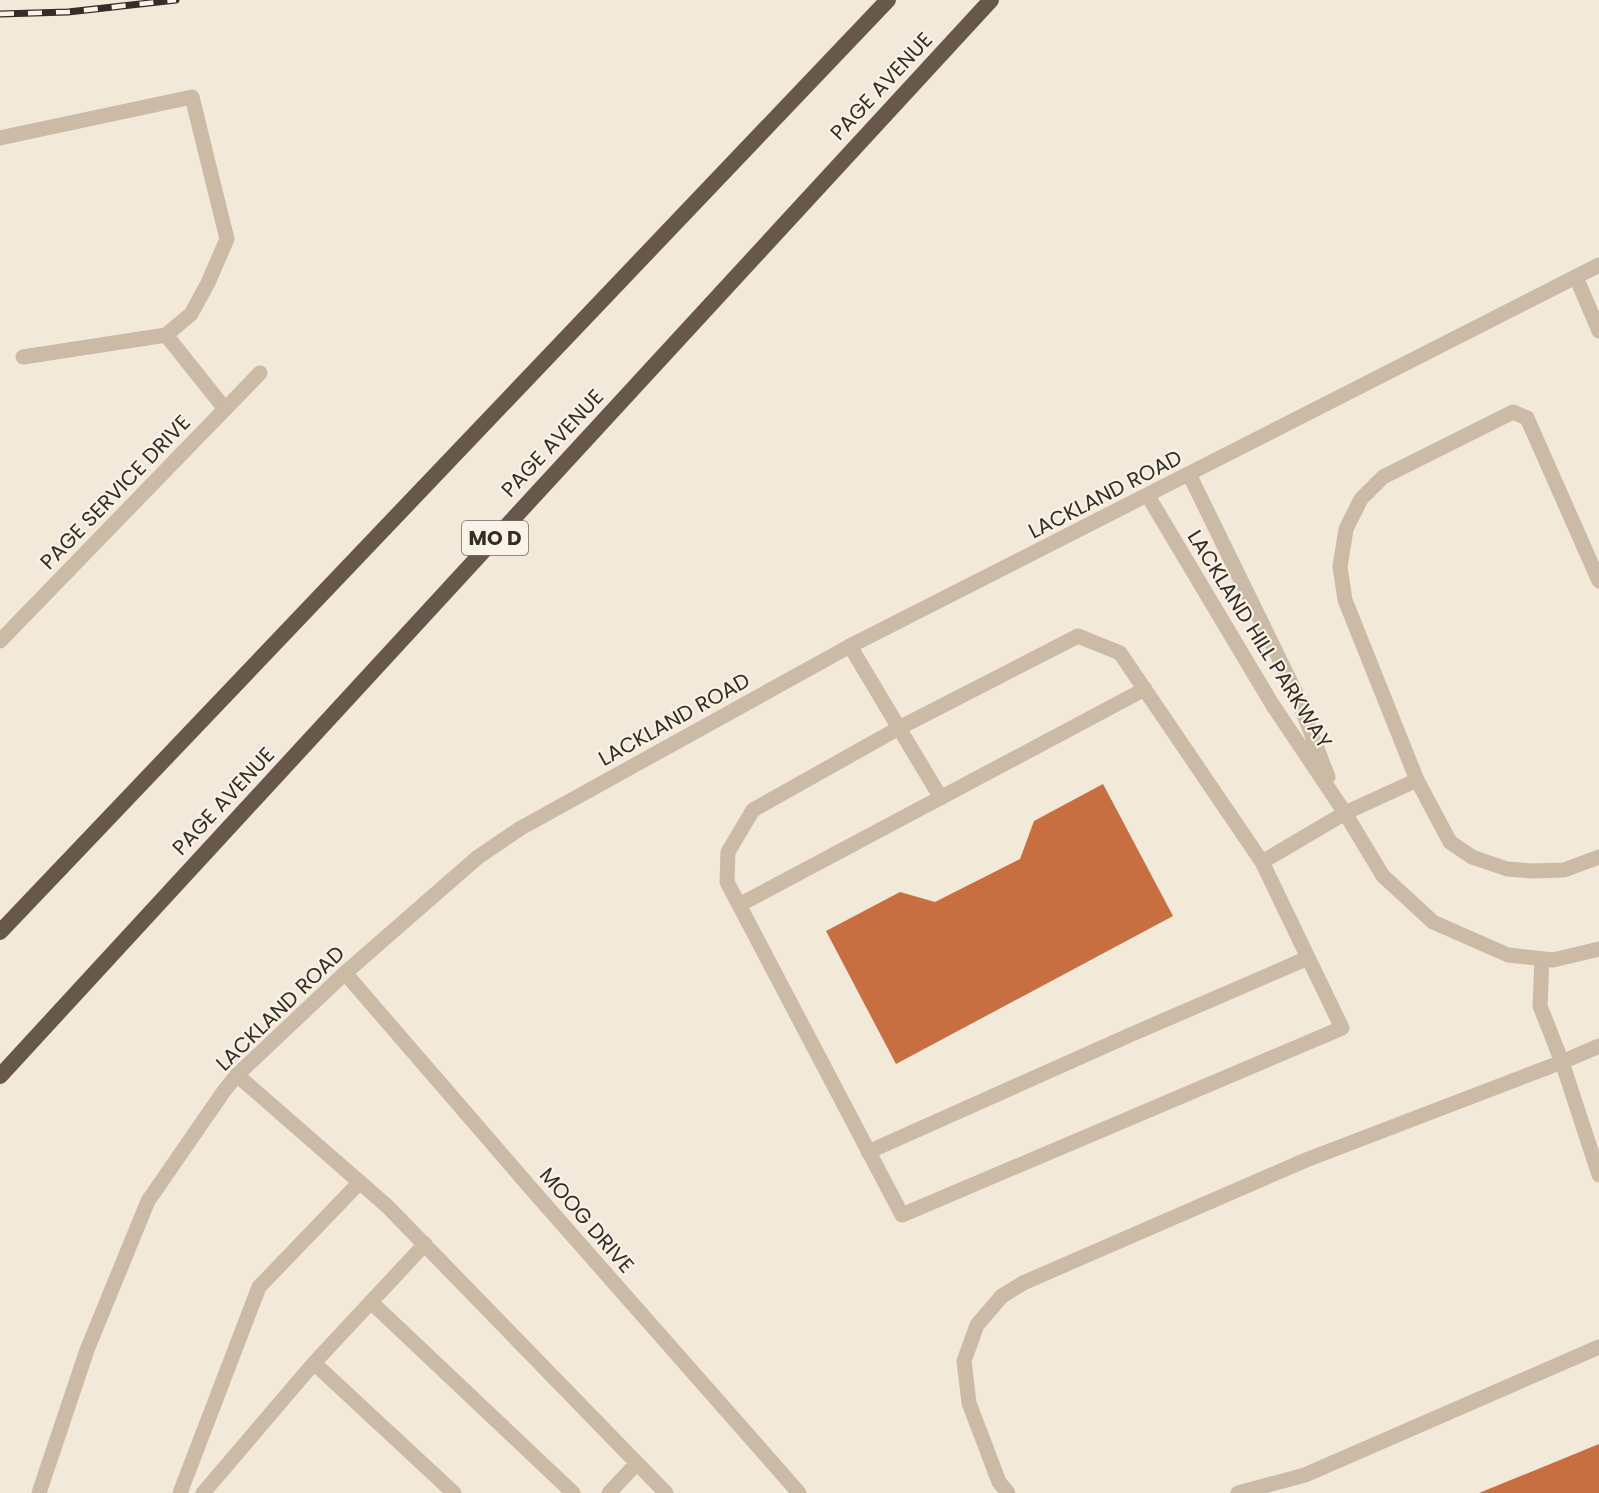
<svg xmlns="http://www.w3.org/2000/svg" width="1599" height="1493" viewBox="0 0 1599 1493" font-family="Poppins,sans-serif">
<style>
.building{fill:#c86f42}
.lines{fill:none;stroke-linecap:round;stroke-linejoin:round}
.service{stroke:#cabaa6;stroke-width:15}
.minor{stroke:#cabaa6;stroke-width:15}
.trunk{stroke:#68574b;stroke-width:16}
.rail-casing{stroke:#362d27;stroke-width:7}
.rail{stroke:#faf3e6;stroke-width:4.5;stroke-dasharray:14;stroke-linecap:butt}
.labels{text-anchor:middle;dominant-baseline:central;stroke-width:4.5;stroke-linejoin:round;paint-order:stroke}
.shield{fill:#faf3e6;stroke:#716860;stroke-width:1.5}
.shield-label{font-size:20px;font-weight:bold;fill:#362d27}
.street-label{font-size:21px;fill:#362d27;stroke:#faf3e6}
</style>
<rect width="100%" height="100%" fill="#f2e9da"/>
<path class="building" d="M 1103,784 L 1173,916 L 896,1064 L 826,931 L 900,892 L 935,902 L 1020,859 L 1034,821 Z
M 1599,1444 L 1599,1493 L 1479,1493 Z"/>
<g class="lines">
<path class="service" d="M 0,138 L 192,97 L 227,239 L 208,283 L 191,314 L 166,335
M 1576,277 L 1599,331
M 23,357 L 166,335 L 225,409
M 1599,581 L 1527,418 L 1513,412 L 1383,477 L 1361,499 L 1346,529 L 1340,567 L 1345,600 L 1417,780 L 1450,842 L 1472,857 L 1507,869 L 1532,871 L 1564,870 L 1599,857
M 850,646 L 899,728 L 753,810 L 728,852 L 727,882 L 902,1215 L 1342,1028 L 1262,862 L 1345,813 L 1417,780
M 941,798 L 899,728 L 1078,636 L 1120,653 L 1262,862
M 739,905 L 1145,689
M 1542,959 L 1540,1006 L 1562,1062 L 1599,1175
M 237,1075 L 387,1206 L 666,1493
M 868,1152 L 1130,1035 L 1308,958
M 371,1302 L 573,1493
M 314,1363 L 454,1493
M 180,1493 L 259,1287 L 360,1182
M 203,1493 L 314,1363 L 425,1244
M 609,1493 L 637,1463
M 1008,1493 L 999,1482 L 969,1403 L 964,1361 L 977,1325 L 1002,1296 L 1023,1283 L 1306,1160 L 1562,1062 L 1599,1046
M 1238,1493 L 1305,1475 L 1599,1347"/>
<path class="minor" d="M 1189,474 L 1295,691 L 1328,777
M 1148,496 L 1272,704 L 1345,813 L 1383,876 L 1433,922 L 1508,955 L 1553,960 L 1599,949
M 0,641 L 260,373
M 345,973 L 535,1193 L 799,1493
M 39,1493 L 87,1350 L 148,1201 L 224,1091 L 237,1075 L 345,973 L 478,857 L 521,828 L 850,646 L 1599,265"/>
<path class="trunk" d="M 0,932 L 888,0
M 0,1076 L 991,0"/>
<defs>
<path id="rail" d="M 0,14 L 68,12 L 176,0"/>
</defs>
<use href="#rail" class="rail-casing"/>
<use href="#rail" class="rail"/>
</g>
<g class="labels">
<rect class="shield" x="462" y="521" width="66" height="34" rx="4.5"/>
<g class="shield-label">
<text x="495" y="538">MO D</text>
</g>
<g class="street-label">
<text transform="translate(881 86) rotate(-47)">PAGE AVENUE</text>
<text transform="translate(552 443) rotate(-47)">PAGE AVENUE</text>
<text transform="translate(115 492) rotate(-46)">PAGE SERVICE DRIVE</text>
<text transform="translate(1105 494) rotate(-27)">LACKLAND ROAD</text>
<text transform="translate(1260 639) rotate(58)">LACKLAND HILL PARKWAY</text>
<text transform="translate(674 719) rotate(-29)">LACKLAND ROAD</text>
<text transform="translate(223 801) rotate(-47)">PAGE AVENUE</text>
<text transform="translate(280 1008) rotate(-44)">LACKLAND ROAD</text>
<text transform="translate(587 1220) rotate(49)">MOOG DRIVE</text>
</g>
</g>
</svg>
